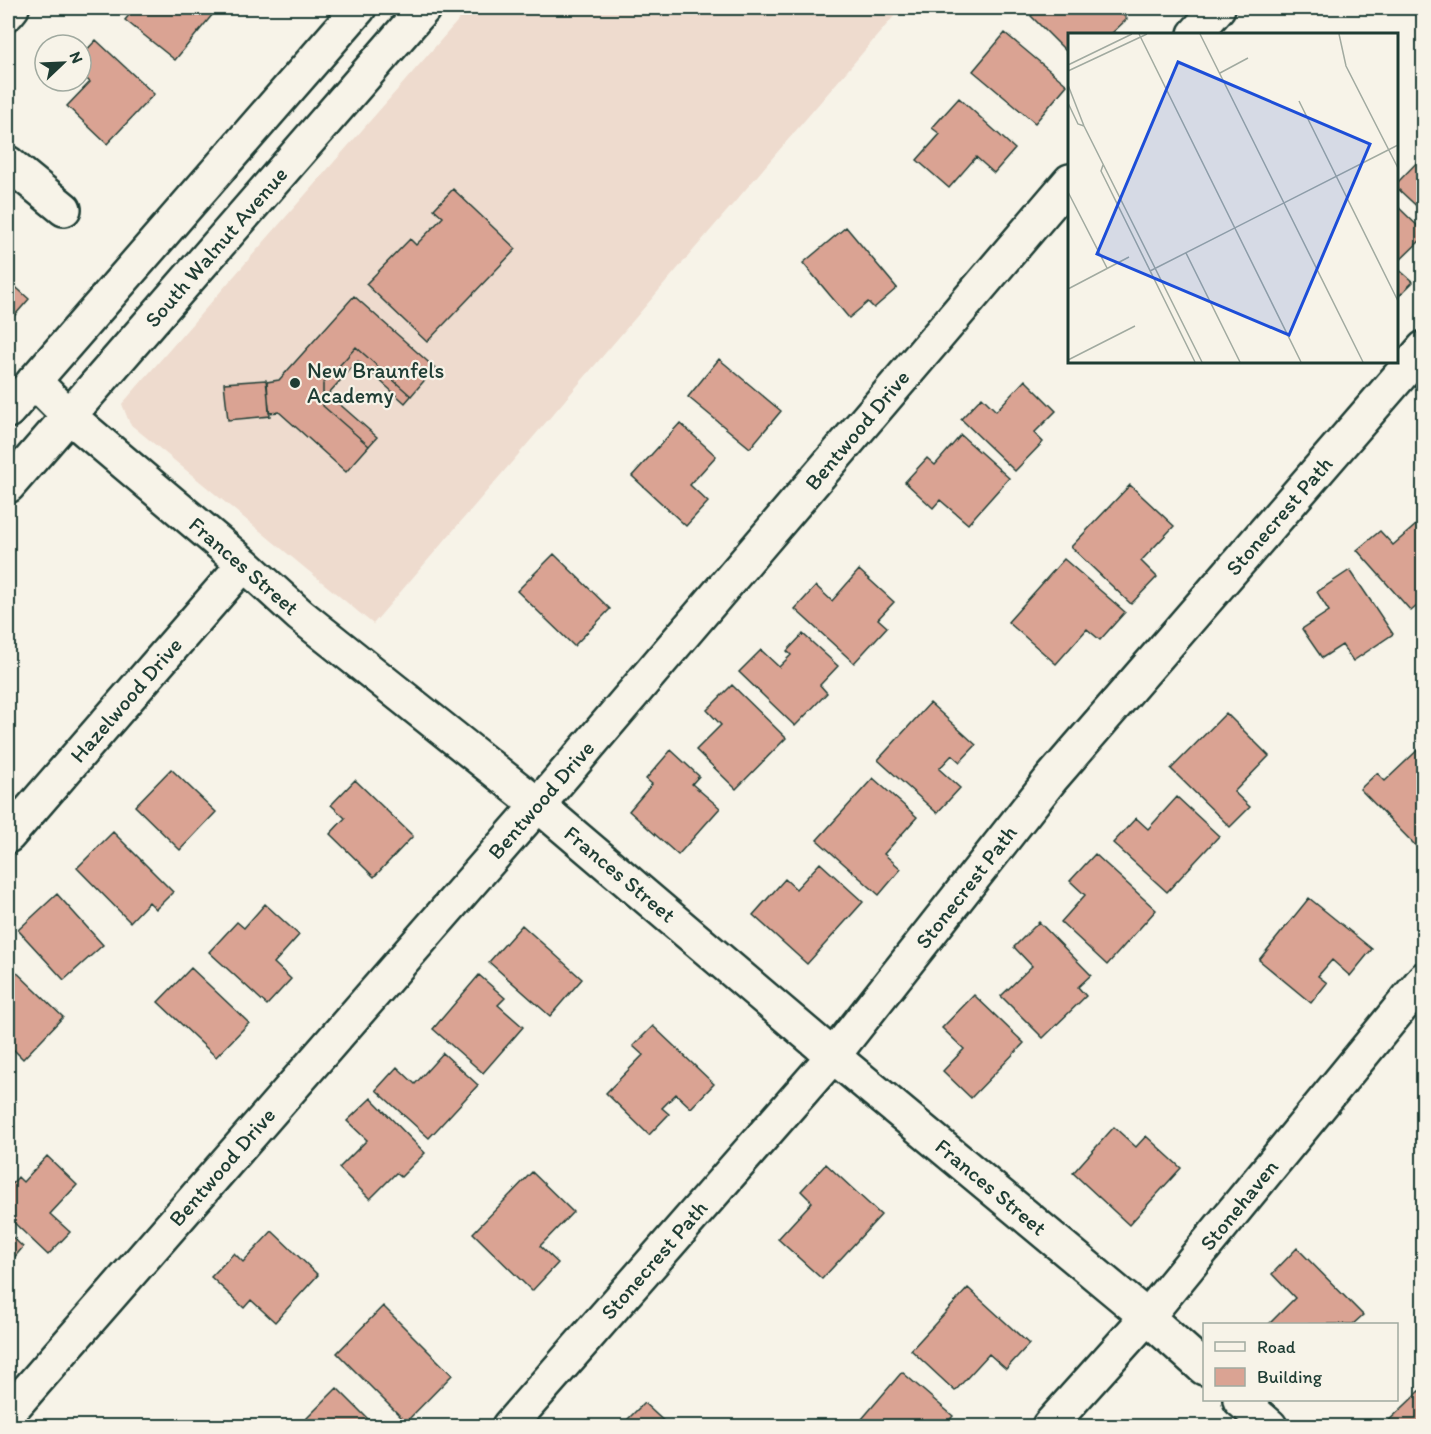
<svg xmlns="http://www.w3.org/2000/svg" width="1431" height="1434" viewBox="0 0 1431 1434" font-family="Itim,sans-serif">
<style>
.built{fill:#eedbce}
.building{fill:#daa393;stroke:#1f3d34;stroke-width:1.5}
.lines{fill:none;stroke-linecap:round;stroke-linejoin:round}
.street-casing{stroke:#1f3d34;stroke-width:38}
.secondary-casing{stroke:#1f3d34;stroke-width:38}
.street{stroke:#f7f3e8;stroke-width:33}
.secondary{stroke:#f7f3e8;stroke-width:33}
.poi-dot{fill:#1f3d34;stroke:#f7f3e8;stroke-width:2}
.labels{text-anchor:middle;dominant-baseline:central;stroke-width:4.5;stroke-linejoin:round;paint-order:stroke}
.street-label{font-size:22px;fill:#1f3d34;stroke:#f7f3e8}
.poi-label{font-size:22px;fill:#1f3d34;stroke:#f7f3e8;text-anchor:start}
.inset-road{fill:none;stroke:#a1aaa0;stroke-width:1.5}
.view{fill:#1d4ed8;fill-opacity:0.15;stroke:#1d4ed8;stroke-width:3}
.inset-edge{fill:none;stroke:#1f3d34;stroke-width:3}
</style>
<rect width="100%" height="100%" fill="#f7f3e8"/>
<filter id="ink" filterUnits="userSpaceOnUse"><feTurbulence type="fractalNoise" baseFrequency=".0167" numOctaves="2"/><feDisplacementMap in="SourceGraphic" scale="12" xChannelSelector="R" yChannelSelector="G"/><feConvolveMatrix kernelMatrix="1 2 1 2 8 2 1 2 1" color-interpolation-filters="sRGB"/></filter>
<g filter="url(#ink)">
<path class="built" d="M 469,8 L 901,8 L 373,624 L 130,424 L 122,404 Z"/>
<path class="building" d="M 135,8 L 218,8 L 175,60 L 125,20 Z
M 1040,8 L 1116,8 L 1127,19 L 1111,34 L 1070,34 L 1070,55 L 1031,16 Z
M 1005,33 L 1067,85 L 1035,123 L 973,71 Z
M 96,40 L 154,94 L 107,144 L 67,106 L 90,82 L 81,74 L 81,56 Z
M 959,98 L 1015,149 L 994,173 L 976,157 L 949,188 L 917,160 L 940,134 L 932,128 Z
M 1424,155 L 1424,213 L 1396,187 L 1396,184 Z
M 453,189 L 516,249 L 427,342 L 366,284 L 410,239 L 416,245 L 443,217 L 434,209 Z
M 1396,205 L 1424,232 L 1424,237 L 1396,264 Z
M 846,227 L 897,288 L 874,308 L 868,302 L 849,318 L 803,263 Z
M 1396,267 L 1413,282 L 1396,299 Z
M 8,280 L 29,299 L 8,323 Z
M 354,296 L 435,368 L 411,396 L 356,347 L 323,384 L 323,406 L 369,446 L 346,472 L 279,412 L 269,413 L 267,382 L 279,380 Z
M 356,347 L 411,396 L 405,403 L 358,361 L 328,394 L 377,437 L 369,446 L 323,406 L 323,384 Z
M 719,359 L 781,411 L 750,448 L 688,397 Z
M 266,380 L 270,416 L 228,420 L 224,383 Z
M 1025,380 L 1056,411 L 1034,433 L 1043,442 L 1015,471 L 961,419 L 982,397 L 996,411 Z
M 680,423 L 716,456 L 690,485 L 708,502 L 686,526 L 632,476 Z
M 961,435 L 1009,478 L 968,524 L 940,500 L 933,508 L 905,482 L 927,458 L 935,465 Z
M 1130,485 L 1174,526 L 1141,561 L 1157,577 L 1131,604 L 1071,547 Z
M 1423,519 L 1424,600 L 1411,611 L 1357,550 L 1380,531 L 1393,545 Z
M 554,554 L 610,609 L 574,646 L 517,591 Z
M 1064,559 L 1125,612 L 1100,640 L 1087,629 L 1056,664 L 1008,622 Z
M 859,570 L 894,602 L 878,619 L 887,627 L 854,663 L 795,609 L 816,586 L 832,601 Z
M 1350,570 L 1393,634 L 1353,661 L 1342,645 L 1322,658 L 1302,629 L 1329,611 L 1317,592 Z
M 803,634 L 838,666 L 820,685 L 827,693 L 795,726 L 739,672 L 761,650 L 779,667 L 791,655 L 787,651 Z
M 732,685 L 786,738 L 736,789 L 696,750 L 721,725 L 707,710 Z
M 930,703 L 976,745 L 960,762 L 952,755 L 939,769 L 960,788 L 937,813 L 878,760 Z
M 1226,713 L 1269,756 L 1234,792 L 1250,807 L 1230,827 L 1171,769 Z
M 1424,744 L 1424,839 L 1416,846 L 1360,789 L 1377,773 L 1385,781 Z
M 671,750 L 699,776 L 692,784 L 720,808 L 678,855 L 629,811 L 652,784 L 646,779 Z
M 171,769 L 216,812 L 180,850 L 135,806 Z
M 873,778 L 917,817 L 884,854 L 901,869 L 879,895 L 817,840 Z
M 355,780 L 413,836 L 374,877 L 330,834 L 345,818 L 331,805 Z
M 1177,797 L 1219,836 L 1167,892 L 1113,843 L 1136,818 L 1148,829 Z
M 113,832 L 173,892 L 156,909 L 149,902 L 130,922 L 77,868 Z
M 1095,854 L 1156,910 L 1107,965 L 1061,922 L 1085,895 L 1070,881 Z
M 820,863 L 863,902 L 807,964 L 753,915 L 785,879 L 796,889 Z
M 57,894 L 103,945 L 64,980 L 18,930 Z
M 1309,898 L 1372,949 L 1350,976 L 1332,960 L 1318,976 L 1327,983 L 1311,1003 L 1259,960 Z
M 265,904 L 299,935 L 274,963 L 291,979 L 267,1005 L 209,952 L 237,922 L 244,928 Z
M 1039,922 L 1091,975 L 1078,987 L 1086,996 L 1043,1038 L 1001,996 L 1032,966 L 1014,947 Z
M 522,925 L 582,979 L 550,1016 L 489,962 Z
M 8,964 L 63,1017 L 23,1059 L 8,1044 Z
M 191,968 L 249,1023 L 216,1057 L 158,1002 Z
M 479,975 L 505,998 L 498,1005 L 523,1027 L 483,1073 L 433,1029 Z
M 974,995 L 1024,1043 L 971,1098 L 943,1071 L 964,1049 L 942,1028 Z
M 653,1026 L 714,1084 L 691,1108 L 676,1094 L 662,1108 L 669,1114 L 649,1135 L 606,1093 L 643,1055 L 633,1046 Z
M 443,1053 L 478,1085 L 429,1138 L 376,1090 L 397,1067 L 415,1084 Z
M 371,1098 L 425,1153 L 401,1177 L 396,1173 L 370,1199 L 339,1168 L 367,1140 L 347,1121 Z
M 1114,1127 L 1136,1147 L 1146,1136 L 1181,1168 L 1129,1225 L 1073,1173 Z
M 47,1156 L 77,1185 L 50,1214 L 70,1232 L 48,1255 L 8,1217 L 8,1188 L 18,1177 L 23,1182 Z
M 826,1164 L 881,1215 L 822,1279 L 778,1239 L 812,1202 L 801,1191 Z
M 532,1172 L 573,1212 L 540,1246 L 558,1263 L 532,1291 L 473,1233 Z
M 272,1231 L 318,1275 L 275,1322 L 251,1300 L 244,1308 L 211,1277 L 234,1253 L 243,1262 Z
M 8,1233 L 23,1247 L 8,1265 Z
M 1297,1248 L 1363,1315 L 1353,1324 L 1269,1324 L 1295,1298 L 1272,1274 Z
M 968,1288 L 1029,1344 L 1006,1369 L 989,1354 L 955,1391 L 911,1350 Z
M 383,1306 L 452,1375 L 406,1422 L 337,1353 Z
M 902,1372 L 953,1416 L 944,1426 L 856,1426 Z
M 1424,1387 L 1424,1426 L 1383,1426 Z
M 337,1388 L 375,1426 L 299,1426 Z
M 644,1403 L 669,1426 L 621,1426 Z"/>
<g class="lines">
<defs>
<path id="street" d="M 8,13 L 12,8
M 1195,34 L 1218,8
M 8,163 L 64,209
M 34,381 L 69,416 L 244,564 L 300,615 L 538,805 L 833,1056 L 1147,1317 L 1204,1368
M 8,836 L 244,564
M 1240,1400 L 1270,1426
M 8,1413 L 538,805 L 1070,181
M 509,1426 L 833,1056 L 1051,779 L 1424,348
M 1049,1426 L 1147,1317 L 1424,979"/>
<path id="secondary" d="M 8,411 L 359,8
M 8,486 L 424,8"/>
</defs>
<use href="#street" class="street-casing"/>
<use href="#secondary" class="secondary-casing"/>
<use href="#street" class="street"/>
<use href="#secondary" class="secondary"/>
</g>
</g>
<circle class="poi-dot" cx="295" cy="383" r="6"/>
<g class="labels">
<g class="street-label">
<text transform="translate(216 247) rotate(-49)">South Walnut Avenue</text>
<text transform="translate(857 430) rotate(-50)">Bentwood Drive</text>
<text transform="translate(1279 516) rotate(-49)">Stonecrest Path</text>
<text transform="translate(244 566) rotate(41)">Frances Street</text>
<text transform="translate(126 700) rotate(-49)">Hazelwood Drive</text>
<text transform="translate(541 800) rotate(-49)">Bentwood Drive</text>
<text transform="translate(620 874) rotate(40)">Frances Street</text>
<text transform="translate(966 887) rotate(-52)">Stonecrest Path</text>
<text transform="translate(222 1167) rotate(-49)">Bentwood Drive</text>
<text transform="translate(991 1187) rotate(40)">Frances Street</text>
<text transform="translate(1239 1205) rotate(-51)">Stonehaven</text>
<text transform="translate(654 1260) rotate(-49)">Stonecrest Path</text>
</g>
<g class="poi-label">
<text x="307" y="370">New Braunfels<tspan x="307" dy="25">Academy</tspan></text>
</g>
</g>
<g transform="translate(1068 33)">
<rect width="330" height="330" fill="#f7f3e8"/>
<path class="inset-road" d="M 71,1 L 233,329M 132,1 L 295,329M 271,1 L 278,33 L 330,135M 0,32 L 64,1M 0,38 L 79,1M 152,40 L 180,25M 0,52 L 16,93 L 134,329M 231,68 L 330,268M 0,70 L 10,91 L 16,93M 35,132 L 33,138 L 127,329M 0,159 L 39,235M 118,220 L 172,329M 82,238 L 330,112M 0,256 L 61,224M 0,327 L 67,293"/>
<path class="view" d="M 110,29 L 302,111 L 221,302 L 29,221 Z"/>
<rect width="330" height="330" class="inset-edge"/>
</g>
<rect width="1431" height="1434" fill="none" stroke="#f7f3e8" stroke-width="30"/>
<rect x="15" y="15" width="1401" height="1404" fill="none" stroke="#1f3d34" stroke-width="2" filter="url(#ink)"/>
<rect x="1203" y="1323" width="195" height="78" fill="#f7f3e8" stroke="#a1aaa0" stroke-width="1.5"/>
<rect x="1215" y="1342" width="30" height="9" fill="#f7f3e8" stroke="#a1aaa0" stroke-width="1.5"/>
<text x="1257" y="1353" font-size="18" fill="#1f3d34">Road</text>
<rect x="1215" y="1368" width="30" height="18" fill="#daa393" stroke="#a1aaa0" stroke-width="1.5"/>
<text x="1257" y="1383" font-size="18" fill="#1f3d34">Building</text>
<g transform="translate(63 63) rotate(67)"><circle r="28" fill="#f7f3e8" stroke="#a1aaa0" stroke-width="1.5"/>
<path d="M0-4.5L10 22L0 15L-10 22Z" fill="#1f3d34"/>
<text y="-9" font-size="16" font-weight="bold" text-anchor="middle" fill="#1f3d34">N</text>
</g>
</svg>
